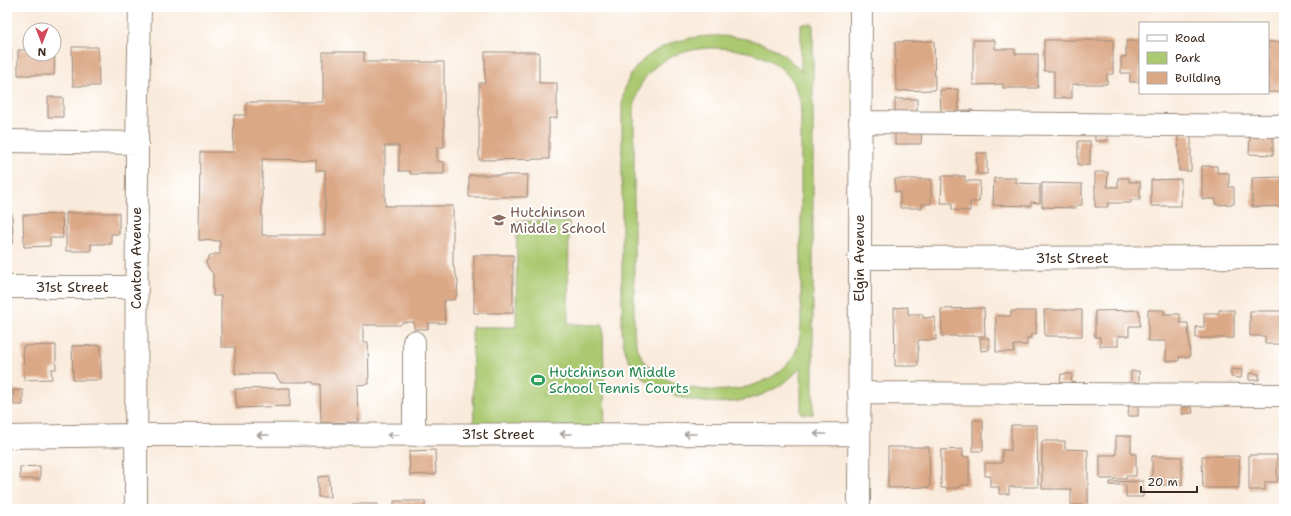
<svg xmlns="http://www.w3.org/2000/svg" width="1291" height="516" viewBox="0 0 1291 516" font-family="'Shantell Sans',sans-serif">
<style>
.green{fill:#abc971;stroke:#737a48;fill-rule:evenodd}
.building{fill:#dba886;fill-rule:evenodd}
.lines{fill:none;stroke-linecap:round;stroke-linejoin:round}
.minor-casing{stroke:#9a8a7c;stroke-width:24}
.minor{stroke:#fff;stroke-width:22}
.oneway{stroke:#a79f9a}
.labels{text-anchor:middle;dominant-baseline:central;stroke-width:4;stroke-linejoin:round;paint-order:stroke}
.education-label{font-size:14px;fill:#785e54;stroke:#fff;text-anchor:start}
.street-label{font-size:14px;fill:#3b2a1e;stroke:#fff}
.leisure-label{font-size:14px;fill:#27864d;stroke:#fff;text-anchor:start}
</style>
<rect width="100%" height="100%" fill="#fff"/>
<filter id="ink" filterUnits="userSpaceOnUse"><feTurbulence type="fractalNoise" baseFrequency=".025" numOctaves="2"/><feDisplacementMap in="SourceGraphic" scale="8" xChannelSelector="R" yChannelSelector="G"/><feConvolveMatrix kernelMatrix="1 2 1 2 8 2 1 2 1" color-interpolation-filters="sRGB"/></filter>
<filter id="wash" filterUnits="userSpaceOnUse"><feTurbulence type="fractalNoise" baseFrequency=".012" numOctaves="4" result="noise"/><feDisplacementMap in="SourceGraphic" scale="16" xChannelSelector="R" yChannelSelector="G"/><feGaussianBlur stdDeviation="0.9" result="paint"/><feColorMatrix in="noise" values="0 0 0 0 0 0 0 0 0 0 0 0 0 0 0 0 0 1.4 0 .05"/><feComposite in="paint" operator="in"/></filter>
<g filter="url(#wash)">
<rect width="100%" height="100%" fill="#f9ebdb"/>
<path class="green" d="M 801,24 L 813,24 L 813,414 L 801,414 L 801,367 C 769,405 712,411 669,393 C 652,386 636,375 628,358 C 623,347 622,336 622,325 L 622,113 C 622,101 623,91 628,80 C 652,31 729,27 773,48 C 784,54 792,62 801,71 ZM 710,48 C 755,48 799,62 801,113 L 801,325 C 800,339 798,352 789,362 C 759,400 675,400 645,362 C 637,351 634,339 634,325 L 634,113 C 636,69 670,50 710,48 Z
M 517,221 L 569,222 L 568,324 L 603,325 L 605,434 L 474,434 L 472,327 L 516,327 Z"/>
<g id="blocks">
<path class="building" d="M 973,40 L 995,40 L 995,49 L 1015,49 L 1015,54 L 1038,54 L 1038,88 L 1003,88 L 1003,84 L 973,85 Z
M 1044,40 L 1113,40 L 1113,74 L 1107,74 L 1107,84 L 1072,84 L 1072,98 L 1054,98 L 1054,71 L 1044,71 Z
M 934,41 L 935,90 L 896,91 L 895,42 Z
M 1126,41 L 1140,41 L 1140,82 L 1130,82 L 1130,73 L 1121,73 L 1121,57 L 1126,57 Z
M 1268,42 L 1284,42 L 1284,92 L 1268,92 Z
M 72,47 L 98,47 L 99,86 L 73,86 Z
M 7,48 L 11,48 L 11,90 L 7,90 Z
M 18,50 L 30,50 L 30,54 L 55,54 L 54,75 L 18,75 Z
M 323,52 L 364,52 L 364,62 L 444,62 L 444,147 L 437,147 L 437,161 L 444,162 L 444,174 L 410,174 L 410,171 L 399,171 L 399,146 L 385,146 L 385,206 L 453,206 L 453,265 L 458,281 L 457,294 L 454,300 L 444,300 L 445,323 L 428,323 L 428,329 L 414,329 L 414,322 L 403,322 L 400,325 L 363,325 L 363,342 L 368,342 L 369,384 L 357,385 L 358,422 L 321,423 L 320,384 L 314,384 L 313,382 L 280,382 L 275,374 L 235,374 L 235,347 L 221,347 L 221,296 L 213,296 L 213,274 L 207,266 L 206,262 L 209,257 L 215,254 L 220,254 L 220,241 L 199,240 L 200,152 L 233,152 L 234,115 L 246,115 L 246,102 L 323,102 ZM 262,159 L 316,160 L 316,170 L 325,170 L 325,235 L 262,235 Z
M 485,52 L 539,52 L 539,83 L 557,83 L 557,118 L 549,118 L 549,159 L 479,160 L 479,83 L 485,83 Z
M 958,89 L 959,112 L 941,113 L 940,90 Z
M 48,97 L 63,97 L 63,117 L 48,117 Z
M 895,99 L 917,99 L 917,114 L 895,115 Z
M 963,110 L 973,110 L 973,117 L 963,117 Z
M 895,130 L 922,131 L 921,144 L 895,144 Z
M 1095,134 L 1107,134 L 1107,141 L 1095,141 Z
M 1178,134 L 1191,134 L 1191,171 L 1179,171 Z
M 1250,135 L 1273,135 L 1273,155 L 1249,154 Z
M 1078,141 L 1090,141 L 1090,165 L 1078,165 Z
M 977,153 L 987,153 L 987,174 L 977,174 Z
M 1202,166 L 1217,166 L 1217,173 L 1229,173 L 1229,187 L 1234,187 L 1234,204 L 1216,205 L 1216,199 L 1202,199 Z
M 1095,172 L 1108,172 L 1107,187 L 1118,187 L 1118,178 L 1129,178 L 1129,182 L 1140,182 L 1140,200 L 1131,200 L 1131,203 L 1108,203 L 1108,207 L 1095,207 Z
M 469,175 L 528,175 L 527,197 L 469,197 Z
M 942,176 L 965,176 L 965,181 L 980,181 L 979,202 L 970,202 L 970,211 L 952,210 L 952,203 L 941,203 Z
M 1284,177 L 1284,206 L 1252,207 L 1252,178 Z
M 994,178 L 1016,178 L 1016,183 L 1040,184 L 1040,203 L 1031,202 L 1031,206 L 993,205 Z
M 895,179 L 931,179 L 931,204 L 922,204 L 922,208 L 900,208 L 900,192 L 895,192 Z
M 1181,179 L 1181,206 L 1151,206 L 1151,180 Z
M 1042,183 L 1082,184 L 1082,205 L 1076,205 L 1076,208 L 1042,207 Z
M 66,213 L 119,213 L 119,234 L 111,234 L 111,244 L 91,244 L 91,251 L 66,251 Z
M 7,214 L 12,214 L 13,243 L 7,244 Z
M 62,214 L 63,238 L 50,238 L 50,246 L 24,247 L 23,215 Z
M 474,255 L 513,255 L 513,313 L 474,313 Z
M 908,307 L 908,314 L 923,314 L 923,318 L 935,317 L 936,340 L 918,340 L 918,366 L 895,366 L 894,308 Z
M 984,308 L 985,336 L 942,336 L 941,309 Z
M 1044,310 L 1082,310 L 1082,336 L 1045,336 Z
M 1139,310 L 1140,326 L 1129,326 L 1129,336 L 1118,336 L 1118,346 L 1100,346 L 1100,337 L 1095,337 L 1095,311 Z
M 1148,310 L 1164,310 L 1164,314 L 1180,314 L 1180,323 L 1188,323 L 1190,357 L 1179,357 L 1179,361 L 1166,361 L 1166,341 L 1148,341 Z
M 1219,310 L 1234,310 L 1234,338 L 1196,338 L 1196,327 L 1204,327 L 1204,313 L 1219,313 Z
M 1011,311 L 1036,311 L 1036,334 L 1031,334 L 1031,338 L 1027,338 L 1027,345 L 1014,345 L 1014,352 L 996,352 L 996,316 L 1011,316 Z
M 1250,311 L 1284,311 L 1283,344 L 1265,344 L 1265,336 L 1250,336 Z
M 980,338 L 989,338 L 989,350 L 981,351 Z
M 56,345 L 56,369 L 51,369 L 52,379 L 24,380 L 23,346 Z
M 101,345 L 101,380 L 73,380 L 72,346 Z
M 7,355 L 8,355 L 9,372 L 7,372 Z
M 1231,369 L 1242,370 L 1241,378 L 1231,377 Z
M 1131,371 L 1139,371 L 1139,384 L 1131,384 Z
M 1249,373 L 1259,374 L 1259,380 L 1249,380 Z
M 1061,374 L 1072,374 L 1071,384 L 1060,383 Z
M 290,388 L 290,406 L 237,408 L 235,389 Z
M 13,390 L 23,390 L 23,405 L 14,405 Z
M 1129,405 L 1138,405 L 1138,416 L 1128,416 Z
M 1182,407 L 1192,407 L 1193,413 L 1182,414 Z
M 973,420 L 983,420 L 983,451 L 973,451 Z
M 1011,425 L 1037,425 L 1038,487 L 1009,487 L 1009,494 L 999,494 L 999,487 L 990,487 L 990,476 L 985,476 L 985,463 L 1002,463 L 1002,450 L 1011,450 Z
M 1116,436 L 1131,436 L 1131,454 L 1136,454 L 1136,476 L 1126,476 L 1126,479 L 1100,479 L 1100,455 L 1116,455 Z
M 1042,441 L 1065,441 L 1065,449 L 1088,450 L 1088,505 L 1071,505 L 1071,489 L 1042,489 Z
M 888,447 L 929,447 L 930,487 L 888,488 Z
M 963,449 L 963,457 L 969,457 L 969,485 L 960,485 L 960,488 L 941,488 L 941,450 Z
M 435,450 L 436,474 L 410,475 L 409,451 Z
M 1249,455 L 1277,455 L 1277,482 L 1265,482 L 1265,490 L 1249,490 Z
M 1152,456 L 1182,457 L 1182,485 L 1152,485 Z
M 1202,456 L 1239,456 L 1239,488 L 1203,488 Z
M 40,466 L 40,479 L 20,479 L 20,467 Z
M 329,476 L 330,497 L 318,497 L 318,477 Z
M 1143,481 L 1143,497 L 1126,497 L 1126,485 L 1110,485 L 1110,482 Z
M 394,501 L 425,501 L 425,509 L 394,509 Z
M 352,504 L 378,504 L 378,509 L 352,509 Z
M 317,507 L 317,509 L 307,509 L 307,508 Z"/>
</g>
</g>
<g filter="url(#ink)">
<use href="#blocks" fill-opacity="0" stroke="#9a8a7c" stroke-width="1"/>
<g class="lines">
<defs>
<path id="minor" d="M 860,122 L 1284,126
M 7,141 L 137,143
M 859,258 L 1284,257
M 7,287 L 137,287
M 414,342 L 414,435
M 859,393 L 1284,395
M 7,437 L 136,435 L 859,434
M 136,509 L 137,143 L 140,7
M 859,509 L 861,7"/>
</defs>
<use href="#minor" class="minor-casing"/>
<use href="#minor" class="minor"/>
</g>
<defs><path id="oneway-shaft" d="M-6 0H5M1.5-3L5.5 0L1.5 3" fill="none" stroke-width="1.6" stroke-linecap="round" stroke-linejoin="round"/></defs>
<g class="oneway">
<use href="#oneway-shaft" transform="translate(566 434) rotate(180)"/>
<use href="#oneway-shaft" transform="translate(690 434) rotate(180)"/>
<use href="#oneway-shaft" transform="translate(820 434) rotate(180)"/>
<use href="#oneway-shaft" transform="translate(263 435) rotate(180)"/>
<use href="#oneway-shaft" transform="translate(393 435) rotate(180)"/>
</g>
</g>
<defs>
<symbol id="school-bare" viewBox="-9 -9 18 18"><path d="M0-5L7-2L0 1L-7-2ZM-4 1L0 2.5L4 1V4Q0 6-4 4Z" fill="#8d6e63" stroke="#fff" stroke-width="2.5" paint-order="stroke"/></symbol>
<symbol id="stadium-bare" viewBox="-9 -9 18 18"><path d="M0-5a6.5 5 0 1 0 0 10a6.5 5 0 1 0 0-10ZM-3.5-1.8h7v3.6h-7Z" fill="#2e9e5b" stroke="#fff" stroke-width="2.5" paint-order="stroke"/></symbol>
</defs>
<g fill-rule="evenodd">
<use href="#school-bare" x="489" y="210" width="20" height="20"/>
<use href="#stadium-bare" x="528" y="370" width="20" height="20"/>
</g>
<g class="labels">
<g class="education-label">
<text x="510" y="212">Hutchinson<tspan x="510" dy="16">Middle School</tspan></text>
</g>
<g class="street-label">
<text transform="translate(136 258) rotate(-90)">Canton Avenue</text>
<text transform="translate(859 258) rotate(-90)">Elgin Avenue</text>
<text x="1072" y="258">31st Street</text>
<text x="72" y="287">31st Street</text>
<text x="498" y="434">31st Street</text>
</g>
<g class="leisure-label">
<text x="549" y="372">Hutchinson Middle<tspan x="549" dy="16">School Tennis Courts</tspan></text>
</g>
</g>
<rect width="1291" height="516" fill="none" stroke="#fff" stroke-width="24"/>
<rect x="1139" y="22" width="130" height="72" fill="#ffffff" stroke="#b1aaa5"/>
<rect x="1147" y="35" width="20" height="6" fill="#ffffff" stroke="#b1aaa5"/>
<text x="1175" y="42" font-size="12" fill="#3b2a1e">Road</text>
<rect x="1147" y="52" width="20" height="12" fill="#abc971" stroke="#b1aaa5"/>
<text x="1175" y="62" font-size="12" fill="#3b2a1e">Park</text>
<rect x="1147" y="72" width="20" height="12" fill="#dba886" stroke="#b1aaa5"/>
<text x="1175" y="82" font-size="12" fill="#3b2a1e">Building</text>
<g transform="translate(42 42) rotate(180)"><circle r="19" fill="#ffffff" stroke="#b1aaa5"/>
<path d="M0-3L7 15L0 10L-7 15Z" fill="#d1495b"/>
<text y="-6" font-size="11" font-weight="bold" text-anchor="middle" fill="#3b2a1e">N</text>
</g>
<path d="M1141 486v6h56v-6" fill="none" stroke="#3b2a1e" stroke-width="2"/>
<text x="1147" y="486" font-size="12" fill="#3b2a1e" stroke="#ffffff" stroke-width="3" paint-order="stroke">20 m</text>
</svg>
